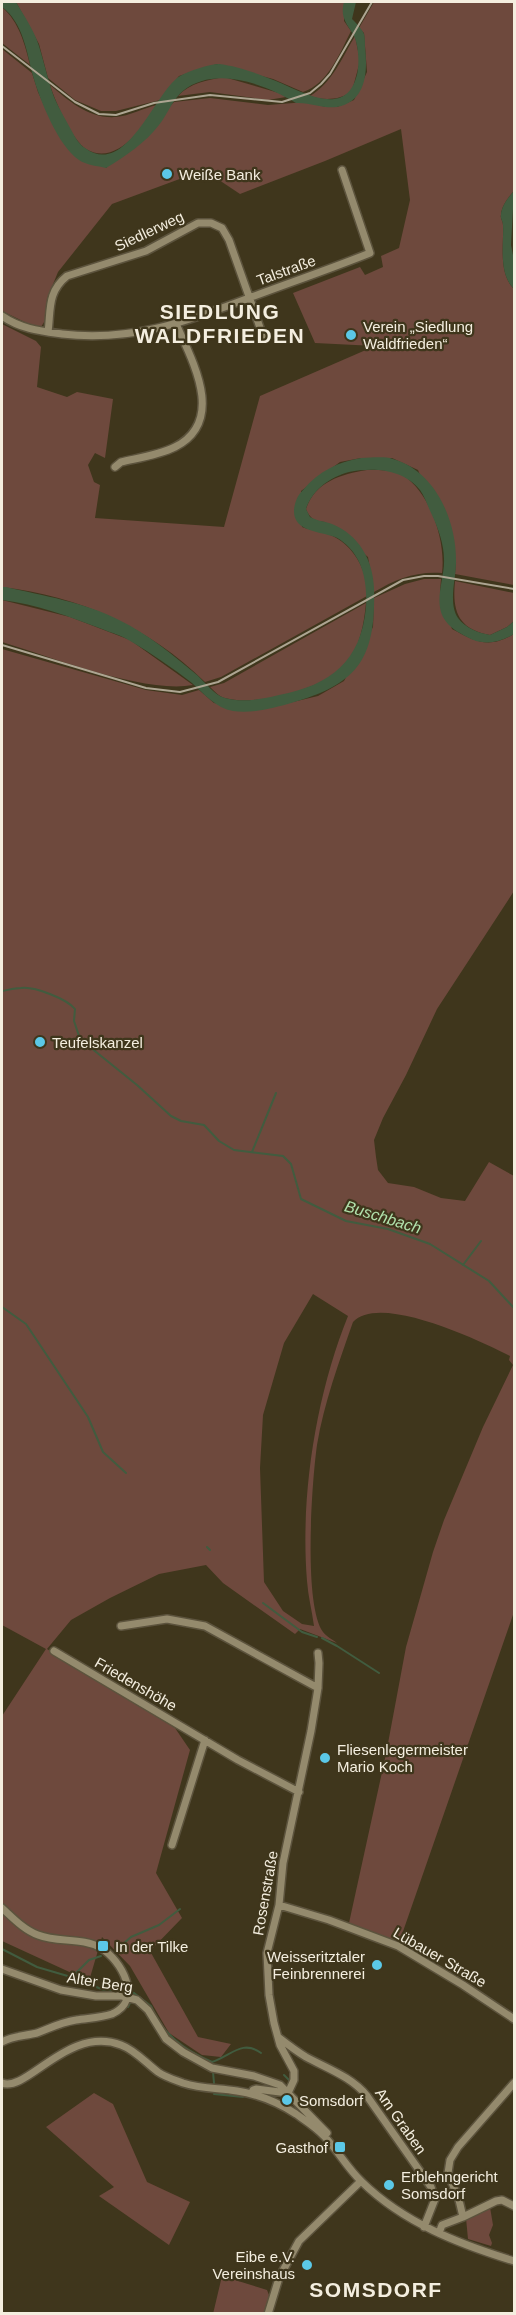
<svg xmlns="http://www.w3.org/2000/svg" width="516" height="2315" viewBox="0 0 516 2315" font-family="Arial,sans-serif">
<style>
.green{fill:#6e493d;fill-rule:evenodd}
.water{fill:#415c3f}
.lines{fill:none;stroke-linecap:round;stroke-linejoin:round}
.stream{stroke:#415c3f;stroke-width:2}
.minor-casing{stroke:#5c533d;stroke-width:10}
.minor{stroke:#948a6d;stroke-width:7}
.rail{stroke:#ada592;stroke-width:2}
.poi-dot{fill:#5bc8e7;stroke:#3f361c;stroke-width:2}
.labels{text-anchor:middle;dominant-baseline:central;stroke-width:4.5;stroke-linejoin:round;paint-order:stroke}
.poi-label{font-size:15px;fill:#f4eedf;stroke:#3f361c;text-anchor:start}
.street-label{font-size:15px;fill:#f4eedf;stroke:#3f361c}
.water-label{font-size:16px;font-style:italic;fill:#b1e1ac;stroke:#3f361c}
.district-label{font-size:21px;font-weight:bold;letter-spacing:1.5px;fill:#f4eedf;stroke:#3f361c}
</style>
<rect width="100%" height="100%" fill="#3f361c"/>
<path class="green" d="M 16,2 L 344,2 L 344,21 L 351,31 C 340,53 328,84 303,92 L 273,79 L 217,64 L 179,76 L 160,100 L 116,111 L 101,111 L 75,100 L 48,78 L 39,44 Z
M 374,2 L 514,2 L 514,191 C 509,196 501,207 501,215 C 500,219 503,221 503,225 C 504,245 498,273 514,289 L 514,585 L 455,574 L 456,561 L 418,470 L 392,458 L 361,458 L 340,462 L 301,491 L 302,527 C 313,531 328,532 338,539 C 357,551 368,574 367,596 L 221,677 L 205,682 C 149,627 79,596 2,587 L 2,324 L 36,341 L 41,347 L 37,387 L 67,397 L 77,392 L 113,399 L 105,458 L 95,453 L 88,465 L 94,482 L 100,485 L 95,518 L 224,527 L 260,396 L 375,346 L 315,343 L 293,293 L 360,267 L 365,275 L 383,267 L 381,256 L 399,248 L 410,200 L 401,129 L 325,161 L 240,194 L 204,170 L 112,204 L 58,272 L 47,299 L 46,319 L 41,327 L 37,328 L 2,311 L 2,49 L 32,73 L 38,92 L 51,120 L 106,168 L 174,102 L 210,98 L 268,105 L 306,102 L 326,107 L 337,107 L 354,100 L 367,72 L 364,33 L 359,28 Z
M 2,7 C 19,22 25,44 30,65 L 2,43 Z
M 355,36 L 360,61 L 352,91 C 341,100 324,101 310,96 C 332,83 342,58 355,36 Z
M 224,77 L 279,93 L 286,97 L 268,100 L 210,92 L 178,96 C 190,83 207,80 224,77 Z
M 50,85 C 69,101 89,119 116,117 C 129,116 144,108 157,105 C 144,127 116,167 86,149 C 72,140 55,101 50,85 Z
M 367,470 C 379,470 393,469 404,476 C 431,494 446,542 442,573 C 416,571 396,579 374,592 L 368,557 L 325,522 C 315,521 310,519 306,509 C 315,482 341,474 367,470 Z
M 424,579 L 441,579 L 440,592 L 452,629 C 476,642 489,649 514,634 L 514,891 L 437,1009 L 406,1075 L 383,1118 L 374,1140 L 376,1157 L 378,1170 L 388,1183 L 414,1187 L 441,1198 L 465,1201 L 489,1162 L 514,1176 L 514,1612 L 399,1943 L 349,1923 L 386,1754 L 406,1647 L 433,1552 L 444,1520 L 483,1427 L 513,1365 L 509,1360 L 510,1356 C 480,1341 380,1293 353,1322 C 339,1362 324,1403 317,1445 C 312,1481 303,1604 323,1632 C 326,1636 333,1640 337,1643 L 300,1629 L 295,1634 L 223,1583 L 206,1565 L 159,1574 L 110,1598 L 71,1620 L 47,1649 L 175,1728 L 190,1750 L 156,1873 L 182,1918 L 150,1951 L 198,2037 L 231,2044 L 221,2057 L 202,2055 L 169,2033 L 130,1966 L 102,1937 L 89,1981 L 2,1941 L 2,1716 L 46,1649 L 2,1625 L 2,649 L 146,690 L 182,695 L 199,690 L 214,703 L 259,710 L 318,696 L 344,681 L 373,627 L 374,598 L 405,584 ZM 313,1294 L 348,1316 C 316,1395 300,1496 307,1581 C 308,1596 312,1611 314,1626 L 302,1624 L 283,1611 L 264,1582 L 260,1468 L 263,1415 L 284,1343 Z
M 455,581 L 514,593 L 514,621 L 507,627 L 490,635 C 458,629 452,611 455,581 Z
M 2,600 L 70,617 L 130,640 L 193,685 C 145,694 51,657 2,642 Z
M 366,603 C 364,624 360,647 346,664 C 325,689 256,707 225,698 C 220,697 214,691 210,687 L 224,683 Z
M 94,2093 L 113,2104 L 147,2182 L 190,2202 L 169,2245 L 99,2196 L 114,2187 L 46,2127 Z
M 490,2207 L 493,2225 L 489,2235 L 492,2243 L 491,2246 L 468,2239 L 466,2218 Z
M 222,2276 L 267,2290 L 269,2295 L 266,2313 L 213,2314 Z"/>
<path class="water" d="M 2,2 L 16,2 C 24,16 34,30 39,46 C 43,59 46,72 50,85 C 54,100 62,113 69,126 C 73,133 78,144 85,148 C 127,179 155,91 180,76 C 189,71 209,64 219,64 C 237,66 259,74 276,81 C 301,91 344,118 356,78 C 360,67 359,44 353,34 C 346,23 340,16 344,2 L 356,2 L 352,19 C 356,23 362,29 364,34 C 365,37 365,43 365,47 C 368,72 366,102 337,107 C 323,109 310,102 296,103 C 265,84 215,65 183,91 C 172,100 168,114 159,125 C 145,143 126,156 106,168 C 98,166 86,165 79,160 C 58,146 40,100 33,76 C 27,53 23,22 2,7 Z
M 514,191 L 511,245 L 514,260 L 514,289 C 498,273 504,245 503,225 C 503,221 500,219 501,215 C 501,207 509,196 514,191 Z
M 361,458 C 371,458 384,456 393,459 C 436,471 457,522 456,563 C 456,579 448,603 458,618 C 465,628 479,633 490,635 L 507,627 L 514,621 L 514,634 C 499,643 483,646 467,637 C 458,632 449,628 443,617 C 434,599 445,577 444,559 C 444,544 438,528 432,515 C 428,507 425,497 420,490 C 403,469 374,467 349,472 C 330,477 312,490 306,509 L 310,517 C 317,521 324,521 332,524 C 359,535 373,560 374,588 C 376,658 359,684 291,703 C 274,708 251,714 233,711 C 216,708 204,694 192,683 C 173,668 152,654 132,642 C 123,636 112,633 102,629 C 70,617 36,604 2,600 L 2,587 L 6,587 C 44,596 84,602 119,620 C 148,634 173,655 197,675 C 205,682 214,695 225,698 C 242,703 262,699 279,695 C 331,685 361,661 366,607 C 367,590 365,569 355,555 C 351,548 342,540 335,537 C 320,531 293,532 294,510 C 295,502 297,496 303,490 C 319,471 338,462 361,458 Z"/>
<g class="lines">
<path class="stream" d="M 2,991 C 8,990 15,988 21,988 C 34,986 67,999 75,1009 L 74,1021 L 80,1039 L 137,1085 L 171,1116 L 181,1121 L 204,1125 L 219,1141 L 234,1150 L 283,1156 L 291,1164 L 301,1199 L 346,1221 L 388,1229 L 430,1244 L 489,1281 L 514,1308
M 252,1152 L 276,1093
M 463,1265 L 481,1241
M 2,1307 L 26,1324 L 88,1417 L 103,1452 L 126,1473
M 207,1547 L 210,1550
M 263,1603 L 302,1632 L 317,1637
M 322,1638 L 337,1646 L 379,1673
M 2,1949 L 37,1967 L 71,1977 L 104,1990 L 121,1989 L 134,1993 L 151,2006 L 156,2017
M 115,1951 L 131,1937 L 159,1925 L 180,1909
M 72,1977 L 89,1960 L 101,1956
M 128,2007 L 130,2003
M 117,2015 L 123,2011
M 159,2022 C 173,2042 190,2052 212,2062 C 231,2056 242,2039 261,2053
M 213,2072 L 214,2083
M 284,2075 L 289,2080
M 214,2094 L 243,2097"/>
<defs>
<path id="minor" d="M 2,316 C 21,329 40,331 62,334 C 131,342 186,322 249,298 C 289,283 330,269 370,253 L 342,170
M 48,332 C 51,310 47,292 67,276 L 146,251 L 198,223 L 211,223 L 222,228 L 229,240 L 264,339
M 115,467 L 121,462 C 138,458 159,455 175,447 C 226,421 193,362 176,324
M 121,1626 L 167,1619 L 205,1626 L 318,1688
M 54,1651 L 238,1760 L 299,1792
M 172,1845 L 205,1740
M 279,1905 L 329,1920 L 398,1946 L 463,1985 L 514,2019
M 2,1908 C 13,1918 24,1930 38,1935 C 58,1943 82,1937 101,1948 C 121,1960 144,2000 112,2014 C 100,2018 88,2018 76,2020 C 62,2022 50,2028 37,2033 C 25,2036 12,2036 2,2042
M 2,1969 L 61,1990 L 96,1996 L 122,1996 L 137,2000 L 148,2010 L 166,2039 L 183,2052 L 212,2068 L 254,2076 L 280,2085 L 327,2133
M 278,2037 C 287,2044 296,2051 306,2057 C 326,2068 352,2077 367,2096 L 431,2187 L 435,2199 L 424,2227
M 2,2083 C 27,2093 68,2025 121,2045 C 135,2050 146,2063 158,2072 C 165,2077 175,2080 183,2083 C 201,2089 219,2088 237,2091 C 257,2094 279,2103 296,2114 C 306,2121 317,2128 325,2137 C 338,2151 348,2169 362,2182 C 404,2223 459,2244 514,2261
M 252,2094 L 253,2090 L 256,2089 L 288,2093 L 294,2080 L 294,2071 L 280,2045 L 274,2023 L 269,1995 L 267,1953 L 279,1905 L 283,1863 L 311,1731 L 318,1688 L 319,1663 L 318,1653
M 463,2217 L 496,2201 L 502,2200 L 514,2206
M 439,2233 L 442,2225 L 463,2217 L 459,2200 L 448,2173 L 450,2160 L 458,2147 L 514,2083
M 268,2314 L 279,2278 L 299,2241 L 361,2181"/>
</defs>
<use href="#minor" class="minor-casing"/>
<use href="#minor" class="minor"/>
<path class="rail" d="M 2,46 L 75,102 L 99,114 L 116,115 L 154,103 L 210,95 L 282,102 L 310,93 L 321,84 L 330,74 L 372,2
M 2,645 L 146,688 L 180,692 L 218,682 L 403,580 L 424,576 L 438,576 L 514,589"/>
</g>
<g class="poi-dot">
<circle cx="167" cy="174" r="6"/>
<circle cx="351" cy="335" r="6"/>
<circle cx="40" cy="1042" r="6"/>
<circle cx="325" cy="1758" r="6"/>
<rect x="97" y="1940" width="12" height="12" rx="3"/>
<circle cx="377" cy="1965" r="6"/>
<circle cx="287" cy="2100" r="6"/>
<rect x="334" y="2141" width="12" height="12" rx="3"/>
<circle cx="389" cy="2185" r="6"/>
<circle cx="307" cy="2265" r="6"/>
</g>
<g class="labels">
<g class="poi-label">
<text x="179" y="174">Weiße Bank</text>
<text x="363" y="326">Verein „Siedlung<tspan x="363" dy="17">Waldfrieden“</tspan></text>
<text x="52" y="1042">Teufelskanzel</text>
<text x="337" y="1749">Fliesenlegermeister<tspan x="337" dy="17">Mario Koch</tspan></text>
<text x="115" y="1946">In der Tilke</text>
<text x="365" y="1956" text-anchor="end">Weisseritztaler<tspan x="365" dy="17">Feinbrennerei</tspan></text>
<text x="299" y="2100">Somsdorf</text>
<text x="328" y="2147" text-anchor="end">Gasthof</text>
<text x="401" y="2176">Erblehngericht<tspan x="401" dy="17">Somsdorf</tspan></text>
<text x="295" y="2256" text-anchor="end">Eibe e.V.<tspan x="295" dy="17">Vereinshaus</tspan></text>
</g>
<g class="street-label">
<text transform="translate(149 231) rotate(-25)">Siedlerweg</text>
<text transform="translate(286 270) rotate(-20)">Talstraße</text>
<text transform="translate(136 1684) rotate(30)">Friedenshöhe</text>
<text transform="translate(265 1893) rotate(-80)">Rosenstraße</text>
<text transform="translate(440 1957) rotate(30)">Lübauer Straße</text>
<text transform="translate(100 1982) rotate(9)">Alter Berg</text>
<text transform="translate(401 2121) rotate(55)">Am Graben</text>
</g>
<g class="water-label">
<text transform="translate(383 1217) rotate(17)">Buschbach</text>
</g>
<g class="district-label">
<text x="220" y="311">SIEDLUNG<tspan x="220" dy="24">WALDFRIEDEN</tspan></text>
<text x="376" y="2289">SOMSDORF</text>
</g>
</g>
<rect width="516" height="2315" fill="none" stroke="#f4eedf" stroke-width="6"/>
</svg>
